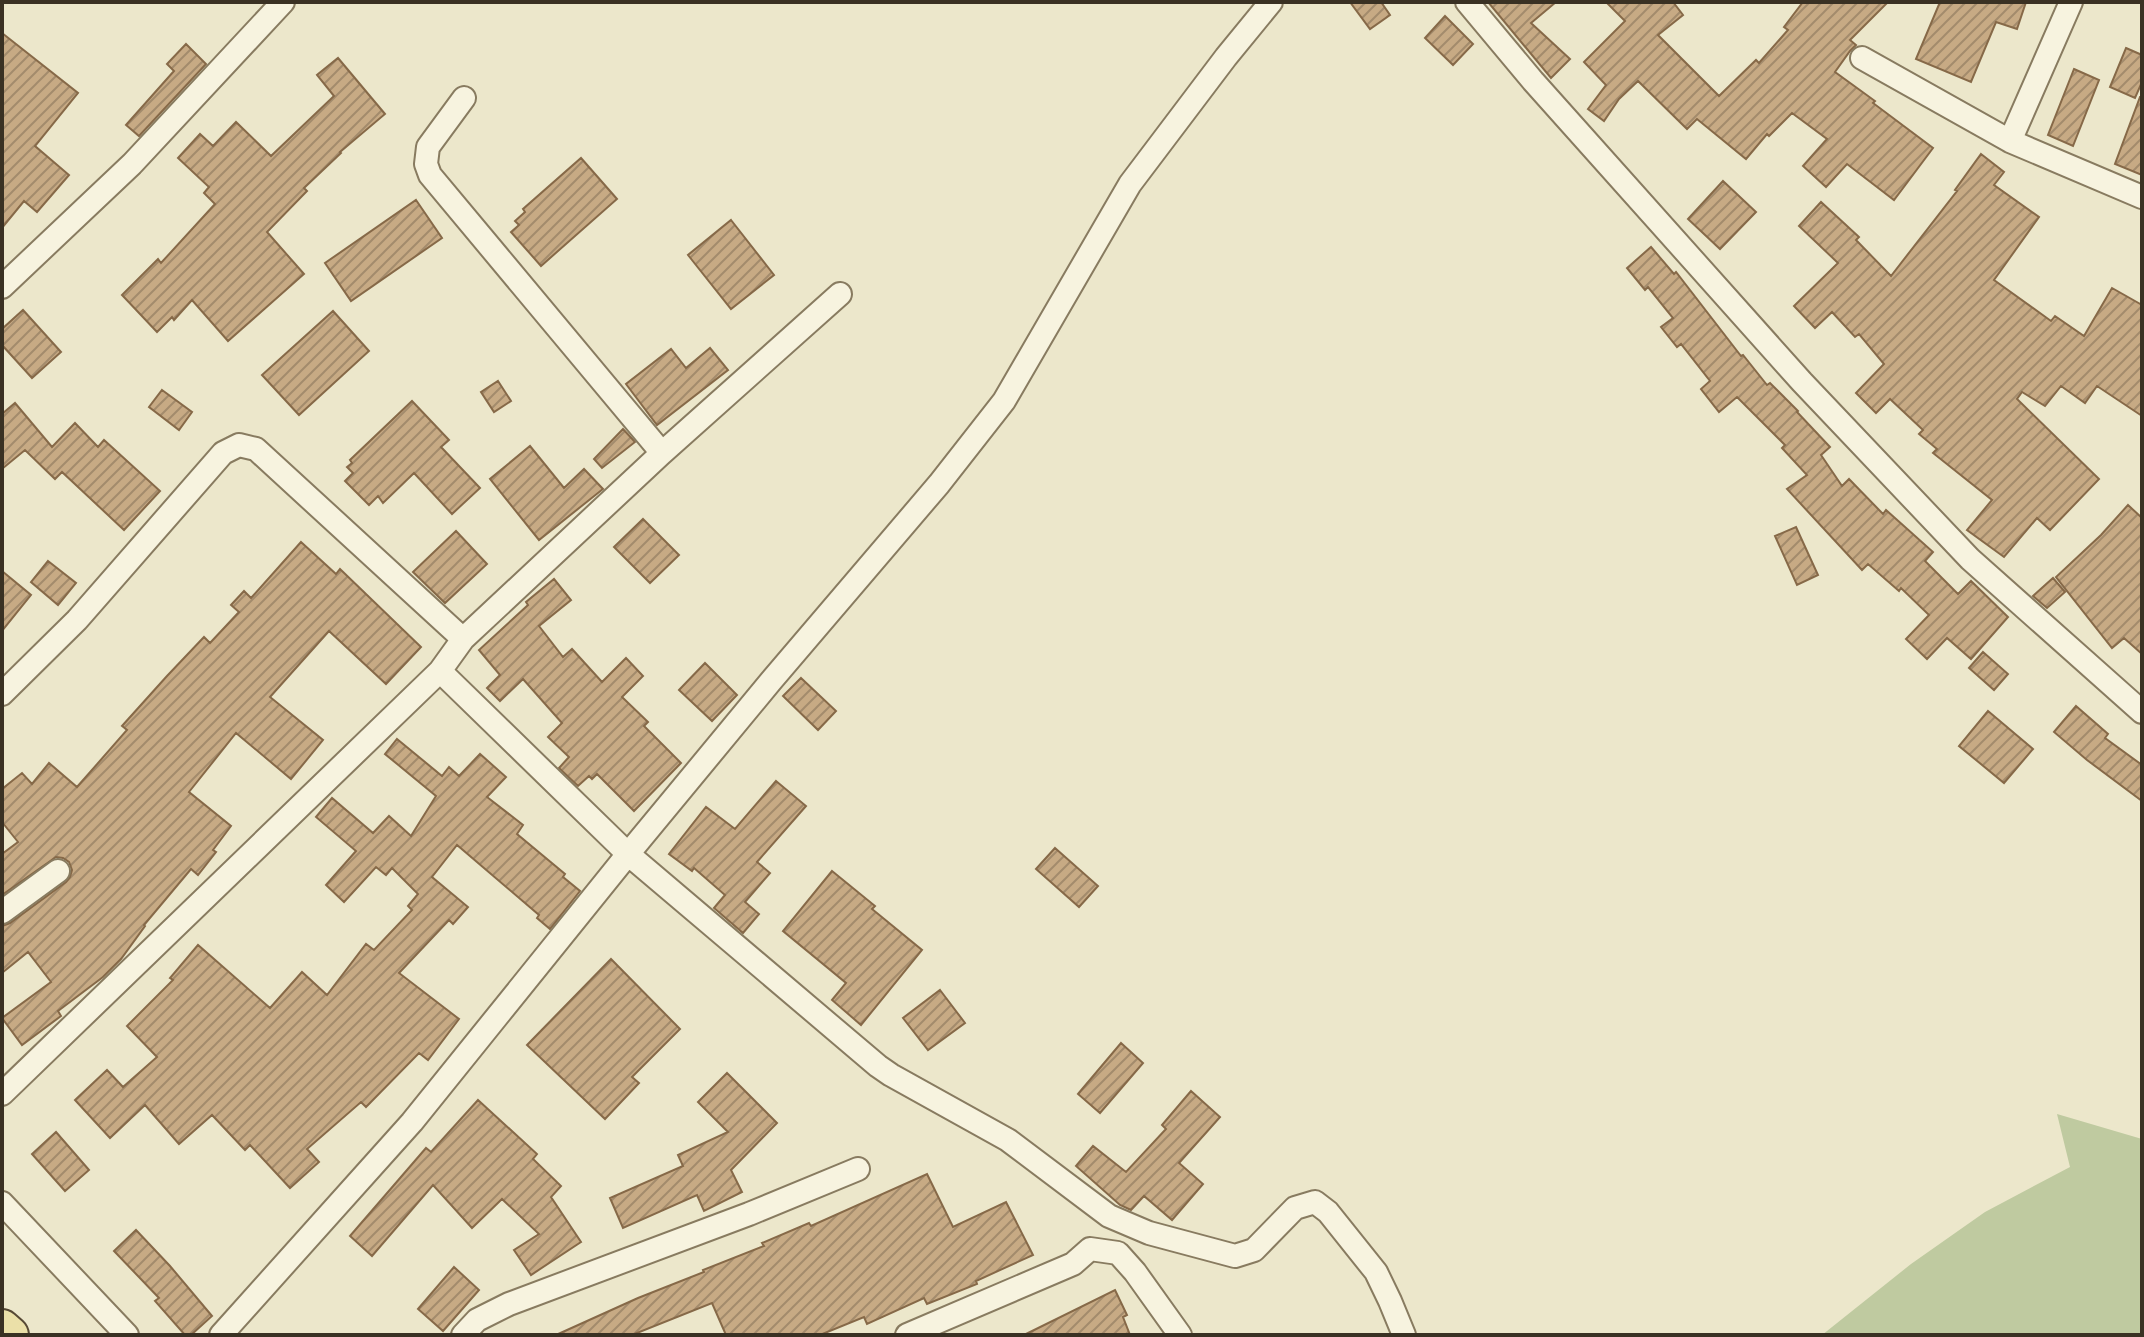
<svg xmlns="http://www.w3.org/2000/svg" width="2144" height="1337" viewBox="0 0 2144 1337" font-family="Georgia,serif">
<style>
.grass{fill:#bfcaa0}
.building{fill:url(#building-hatch);stroke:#866948;stroke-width:2}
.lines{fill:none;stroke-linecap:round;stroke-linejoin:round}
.street-casing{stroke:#887b60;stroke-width:26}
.primary-casing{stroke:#574934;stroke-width:40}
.street{stroke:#f7f3df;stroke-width:22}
.primary{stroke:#ebe0a8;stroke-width:36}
</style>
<defs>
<pattern id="building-hatch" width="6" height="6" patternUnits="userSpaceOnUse" patternTransform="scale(2)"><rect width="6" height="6" fill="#c7aa84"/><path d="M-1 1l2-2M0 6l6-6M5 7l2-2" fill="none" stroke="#a38b6c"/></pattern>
</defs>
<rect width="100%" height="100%" fill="#ece7cb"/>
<path class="grass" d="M 2057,1114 L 2142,1139 L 2142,1335 L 1822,1335 L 1911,1264 L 1985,1212 L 2070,1167 Z"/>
<path class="building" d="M 1350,2 L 1381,2 L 1390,15 L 1370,29 Z
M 1488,2 L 1556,2 L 1531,23 L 1570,59 L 1551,78 Z
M 1606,2 L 1673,2 L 1683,15 L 1658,35 L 1719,96 L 1756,60 L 1759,63 L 1788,30 L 1784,27 L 1803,2 L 1888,2 L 1850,40 L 1856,45 L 1850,51 L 1835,72 L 1875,101 L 1873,103 L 1933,148 L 1894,200 L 1847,164 L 1826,187 L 1803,166 L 1827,139 L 1792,113 L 1769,136 L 1767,134 L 1746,159 L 1697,119 L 1687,129 L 1638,81 L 1619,99 L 1604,121 L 1588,109 L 1606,85 L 1584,62 L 1625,21 Z
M 1940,2 L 2026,2 L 2017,29 L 1996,22 L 1971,82 L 1916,59 Z
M 1445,16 L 1473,44 L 1453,65 L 1425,38 Z
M 2,33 L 78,93 L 35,146 L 69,175 L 37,212 L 24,201 L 2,228 Z
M 186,44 L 206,64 L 139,136 L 126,125 L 174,71 L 167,64 Z
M 2126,48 L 2142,55 L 2142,82 L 2135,98 L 2110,87 Z
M 338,58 L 385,114 L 340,152 L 341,153 L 304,188 L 307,191 L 267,232 L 304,274 L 228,341 L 192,300 L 174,320 L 172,317 L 157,332 L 122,295 L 158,259 L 161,263 L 215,204 L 204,193 L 209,187 L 178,158 L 200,134 L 213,146 L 236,122 L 271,156 L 334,96 L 317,75 Z
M 2074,69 L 2099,80 L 2073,146 L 2048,135 Z
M 2140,97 L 2142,97 L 2142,175 L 2115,164 Z
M 1981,154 L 2004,172 L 1994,185 L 2039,217 L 1994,280 L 2051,321 L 2055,316 L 2084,336 L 2112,288 L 2142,305 L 2142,416 L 2097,386 L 2085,403 L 2061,386 L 2045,406 L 2022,392 L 2017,399 L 2099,479 L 2050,530 L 2037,518 L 2004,557 L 1967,530 L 1992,500 L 1933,453 L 1937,449 L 1919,434 L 1923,430 L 1890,399 L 1876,413 L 1856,393 L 1884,364 L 1859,334 L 1855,337 L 1832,312 L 1815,328 L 1794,306 L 1838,263 L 1799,226 L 1821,202 L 1859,237 L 1856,240 L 1891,276 L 1957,191 L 1955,190 Z
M 581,158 L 617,199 L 541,266 L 511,232 L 519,225 L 515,221 L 525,212 L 523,209 Z
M 1723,181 L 1756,212 L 1720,249 L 1688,219 Z
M 416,200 L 442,238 L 351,301 L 325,263 Z
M 731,220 L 774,275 L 731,309 L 688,255 Z
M 1651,247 L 1674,274 L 1676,272 L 1741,356 L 1743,355 L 1767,385 L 1770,383 L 1798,411 L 1797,412 L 1830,447 L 1821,455 L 1842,486 L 1849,479 L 1883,514 L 1886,510 L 1933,552 L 1925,561 L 1958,594 L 1971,581 L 2008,617 L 1971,659 L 1947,638 L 1927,659 L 1906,639 L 1929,615 L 1901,588 L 1899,591 L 1868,564 L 1862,570 L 1787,489 L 1807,475 L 1782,448 L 1785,445 L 1737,397 L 1719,412 L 1701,389 L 1710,381 L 1681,344 L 1677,347 L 1661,327 L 1673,318 L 1648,287 L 1645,290 L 1627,268 Z
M 23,310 L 61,352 L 32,378 L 2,345 L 2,329 Z
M 333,311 L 369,351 L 299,415 L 262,375 Z
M 710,348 L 728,370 L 657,425 L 626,384 L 671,349 L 686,368 Z
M 498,381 L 511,401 L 494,412 L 481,392 Z
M 162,390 L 192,412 L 179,430 L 149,407 Z
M 412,401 L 449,440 L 441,447 L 480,488 L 452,514 L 414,473 L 383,503 L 378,496 L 369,505 L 345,481 L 353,473 L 347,467 L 352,463 L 350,460 Z
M 15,403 L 52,447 L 75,423 L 98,447 L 104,440 L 160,491 L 124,530 L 62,472 L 55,479 L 25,450 L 2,469 L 2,414 Z
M 623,429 L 635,442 L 602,468 L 594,459 Z
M 530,446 L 564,488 L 584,469 L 603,489 L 539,540 L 490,479 Z
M 2128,505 L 2142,518 L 2142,654 L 2124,638 L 2112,648 L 2056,577 L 2101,535 Z
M 643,519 L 679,555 L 650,583 L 614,547 Z
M 1796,527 L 1818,575 L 1797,585 L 1775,536 Z
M 456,531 L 487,564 L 445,603 L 413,572 Z
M 301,542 L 336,574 L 340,569 L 421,647 L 386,684 L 329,631 L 270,697 L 323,740 L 291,779 L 236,733 L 189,792 L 231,826 L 213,850 L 216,852 L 198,875 L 191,869 L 144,925 L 145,926 L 121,959 L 103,977 L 58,1011 L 61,1016 L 22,1045 L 2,1018 L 51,982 L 28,952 L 2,973 L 2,926 L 10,923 L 66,882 L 70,877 L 72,870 L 69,862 L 63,858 L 56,857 L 2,895 L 2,854 L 18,842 L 2,822 L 2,789 L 22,773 L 32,784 L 49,763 L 77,787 L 127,730 L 122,726 L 167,676 L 204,637 L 210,643 L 239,612 L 231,605 L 244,591 L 251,598 Z
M 48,561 L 76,583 L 58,605 L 31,582 Z
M 2,571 L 31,595 L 2,631 Z
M 2053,578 L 2065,592 L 2047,608 L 2033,596 Z
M 554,579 L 571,600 L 539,626 L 563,657 L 572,649 L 602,682 L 626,658 L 643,676 L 622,697 L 648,722 L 644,726 L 681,763 L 634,811 L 597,774 L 592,779 L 589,776 L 578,786 L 559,768 L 569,757 L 548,737 L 562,723 L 523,679 L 500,701 L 487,688 L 500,675 L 479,650 L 528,605 L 526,602 Z
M 1983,652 L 2008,674 L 1994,690 L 1969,668 Z
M 705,663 L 737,695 L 712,721 L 679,690 Z
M 801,678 L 836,711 L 818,730 L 783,696 Z
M 2076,706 L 2108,734 L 2105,738 L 2142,765 L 2142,801 L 2087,760 L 2054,732 Z
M 1988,711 L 2033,749 L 2004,783 L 1959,746 Z
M 397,739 L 442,776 L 449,767 L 459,776 L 480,754 L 506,777 L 487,797 L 523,825 L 517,834 L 565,874 L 563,877 L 580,891 L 550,929 L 537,918 L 539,915 L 457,845 L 432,877 L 468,907 L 453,924 L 449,920 L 399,973 L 459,1019 L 428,1060 L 419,1053 L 366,1107 L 361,1102 L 307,1149 L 319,1162 L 290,1188 L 250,1145 L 245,1150 L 212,1115 L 179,1144 L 145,1105 L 110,1138 L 75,1100 L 107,1070 L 123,1087 L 157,1057 L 127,1026 L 173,980 L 170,978 L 198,945 L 270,1008 L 302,972 L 327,995 L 366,944 L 374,950 L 412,910 L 408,906 L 418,894 L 392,868 L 386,875 L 376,867 L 344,902 L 326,885 L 356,851 L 316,817 L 332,798 L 373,833 L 389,816 L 411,836 L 436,796 L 385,754 Z
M 776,781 L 806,806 L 757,862 L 770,873 L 745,902 L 759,914 L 743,933 L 714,908 L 725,895 L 694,868 L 692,871 L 669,854 L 706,807 L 735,829 Z
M 1055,848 L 1098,886 L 1079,907 L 1036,869 Z
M 832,871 L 875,906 L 872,909 L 922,950 L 861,1025 L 832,1000 L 846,983 L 783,931 Z
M 611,959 L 680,1029 L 632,1077 L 639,1083 L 605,1119 L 527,1045 Z
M 940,990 L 965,1023 L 928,1050 L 903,1018 Z
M 1121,1043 L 1143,1063 L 1100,1113 L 1078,1094 Z
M 727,1073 L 777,1123 L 731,1170 L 742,1192 L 704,1211 L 697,1195 L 623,1228 L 610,1198 L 683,1166 L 678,1155 L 728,1132 L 698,1102 Z
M 1191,1091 L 1220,1117 L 1179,1163 L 1203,1184 L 1172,1220 L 1144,1196 L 1131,1210 L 1120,1205 L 1076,1166 L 1093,1146 L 1126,1172 L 1166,1129 L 1162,1125 Z
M 478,1100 L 537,1154 L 533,1159 L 561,1186 L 551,1197 L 581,1242 L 531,1275 L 514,1250 L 539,1234 L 502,1199 L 472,1228 L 433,1185 L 372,1256 L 350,1236 L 426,1148 L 431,1152 Z
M 56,1132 L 89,1170 L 65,1191 L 32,1154 Z
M 927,1174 L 953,1227 L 1006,1202 L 1033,1255 L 976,1281 L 977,1284 L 927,1304 L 924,1298 L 867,1324 L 864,1317 L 820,1335 L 726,1335 L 712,1303 L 632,1335 L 556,1335 L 638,1298 L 704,1272 L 703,1270 L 764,1246 L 762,1243 L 809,1223 L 811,1226 Z
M 136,1230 L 170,1266 L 212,1316 L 191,1335 L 185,1335 L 155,1301 L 159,1298 L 114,1251 Z
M 454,1267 L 479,1290 L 443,1331 L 418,1309 Z
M 1115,1290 L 1127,1315 L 1123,1317 L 1130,1335 L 1024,1335 Z"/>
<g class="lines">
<defs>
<path id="street" d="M 1467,2 L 1533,81 L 1802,382 L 1970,559 L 2142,712
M 1862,58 L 2010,141 L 2142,197
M 464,98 L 428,147 L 426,164 L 430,175 L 662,453
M 2010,141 L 2071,2
M 2,287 L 132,164 L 283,2
M 463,639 L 662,453 L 840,294
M 2,694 L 77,620 L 223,453 L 239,445 L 256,449 L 463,639 L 440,671
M 2,912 L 58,871
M 2,1094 L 440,671 L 628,854 L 878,1066 L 891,1075 L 1008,1140 L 1109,1216 L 1149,1233 L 1235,1256 L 1254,1250 L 1295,1208 L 1315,1202 L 1328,1212 L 1376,1272 L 1390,1301 L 1404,1335
M 2,1203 L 127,1335
M 221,1335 L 412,1122 L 628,854 L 771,681 L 939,484 L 1004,401 L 1130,184 L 1226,57 L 1271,2
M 463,1335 L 477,1320 L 509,1304 L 749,1214 L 858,1169
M 907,1335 L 1073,1264 L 1090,1249 L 1118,1253 L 1135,1272 L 1180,1335"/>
<path id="primary" d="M 2,1328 L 10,1335"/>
</defs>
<use href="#street" class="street-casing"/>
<use href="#primary" class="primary-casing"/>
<use href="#street" class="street"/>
<use href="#primary" class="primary"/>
</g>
<rect width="2144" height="1337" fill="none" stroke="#3a3123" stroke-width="8"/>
</svg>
